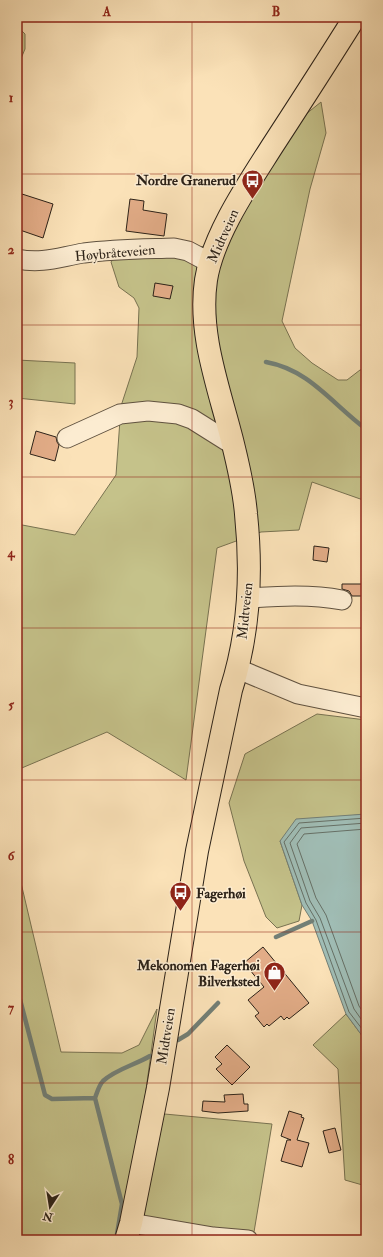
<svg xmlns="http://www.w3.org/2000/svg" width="383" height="1257" viewBox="0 0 383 1257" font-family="'IM FELL Double Pica',serif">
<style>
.green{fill:#c5c28a;stroke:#787251}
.water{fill:#a0bdb5;stroke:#727f76}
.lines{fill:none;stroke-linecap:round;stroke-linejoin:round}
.shore{stroke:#667066;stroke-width:1}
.stream{stroke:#727f76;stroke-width:4.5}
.building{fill:#e2ac87;stroke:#2c2218}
.minor-casing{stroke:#605240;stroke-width:21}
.major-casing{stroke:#2c2218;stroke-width:24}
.minor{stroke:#fcecd1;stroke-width:19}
.major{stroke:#fbe2b8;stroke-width:22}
.grid{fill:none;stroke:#8f2418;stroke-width:1;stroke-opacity:0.55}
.labels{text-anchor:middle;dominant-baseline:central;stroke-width:3;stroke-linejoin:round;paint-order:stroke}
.poi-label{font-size:14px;font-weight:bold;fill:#2c2218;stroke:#fcecd1;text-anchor:end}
.street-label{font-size:14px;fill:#2c2218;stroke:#fcecd1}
.neatline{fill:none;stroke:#8f2418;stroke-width:1.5}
.grid-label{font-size:13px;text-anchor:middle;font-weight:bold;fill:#8f2418}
</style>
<rect width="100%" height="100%" fill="#fbe2b8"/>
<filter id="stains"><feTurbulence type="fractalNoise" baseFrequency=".005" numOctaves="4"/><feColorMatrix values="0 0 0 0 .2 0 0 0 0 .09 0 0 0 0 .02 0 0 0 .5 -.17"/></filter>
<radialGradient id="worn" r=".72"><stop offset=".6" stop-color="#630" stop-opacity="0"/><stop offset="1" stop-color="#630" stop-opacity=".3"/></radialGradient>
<path class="green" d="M 17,26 L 25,34 L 25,49 L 17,68 Z
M 321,102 L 326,133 L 310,189 L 282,321 L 295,348 L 312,363 L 338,380 L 347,380 L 360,370 L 366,369 L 366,501 L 312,482 L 299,530 L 261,532 L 217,548 L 186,780 L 107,732 L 17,770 L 17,524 L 75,535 L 116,475 L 121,406 L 137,357 L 139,308 L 134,298 L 119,287 L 111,262 L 121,247 L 165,243 L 206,247 L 255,155 Z
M 17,360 L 75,363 L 75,404 L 17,398 Z
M 317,714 L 366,720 L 366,814 L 340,817 L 280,841 L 302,905 L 299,921 L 277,928 L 266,917 L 244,861 L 229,803 L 245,754 Z
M 17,866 L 61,1052 L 122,1053 L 139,1045 L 157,1009 L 143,1112 L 272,1124 L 254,1232 L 122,1222 L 117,1240 L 17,1240 Z
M 346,1014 L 366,1041 L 366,1186 L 345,1180 L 338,1069 L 313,1045 Z"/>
<path class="water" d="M 366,814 L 366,1041 L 346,1014 L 312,921 L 302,905 L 280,841 L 296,819 Z"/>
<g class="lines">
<path class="shore" d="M 366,818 L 299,823 L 284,842 L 306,903 L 316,920 L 349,1012 L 366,1034
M 366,823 L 301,828 L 290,843 L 310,901 L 320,918 L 354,1009 L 366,1026
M 366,829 L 304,834 L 297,844 L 316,898 L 326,915 L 359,1006 L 366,1016"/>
<path class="stream" d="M 266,362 C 310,370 332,404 366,429
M 276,937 L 312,921
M 17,988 L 45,1095 L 52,1099 L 95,1098
M 178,1040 L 188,1034 L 218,1003
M 117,1234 L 122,1204 L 95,1098 C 97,1093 99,1085 103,1081 C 116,1069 135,1065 150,1056"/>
</g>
<path class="building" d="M 22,194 L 53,204 L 43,238 L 17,229 L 17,212 Z
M 130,199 L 144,201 L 143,210 L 167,214 L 164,236 L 126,231 Z
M 155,283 L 173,286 L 170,299 L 153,296 Z
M 36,431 L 56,437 L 57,442 L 59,445 L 55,461 L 30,454 Z
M 314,546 L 329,548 L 327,562 L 313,560 Z
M 342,584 L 362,584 L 362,596 L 352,596 L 349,591 L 342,589 Z
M 263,947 L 309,1003 L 289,1019 L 287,1017 L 284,1020 L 281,1016 L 269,1026 L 267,1024 L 264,1027 L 255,1016 L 259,1013 L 248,1000 L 264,987 L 244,963 Z
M 227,1045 L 250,1067 L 232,1085 L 216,1069 L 222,1064 L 215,1057 Z
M 243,1094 L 244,1104 L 248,1104 L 248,1111 L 218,1113 L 202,1111 L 203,1101 L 225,1102 L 224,1095 Z
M 289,1111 L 302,1115 L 301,1117 L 304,1118 L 297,1140 L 309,1143 L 302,1167 L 281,1161 L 287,1140 L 291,1140 L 281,1136 Z
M 335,1128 L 341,1150 L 329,1153 L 323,1131 Z"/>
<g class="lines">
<defs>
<path id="minor" d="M 17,259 C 43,264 59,257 84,253 C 114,249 145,249 174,248 L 188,251 L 203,259 L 210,261
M 67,438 L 120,414 L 148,411 L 178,414 L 192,419 L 227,441 L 232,441
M 248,598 C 279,596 311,594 342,600
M 238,669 L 298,694 L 366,708
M 131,1223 L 213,1237 L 248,1240"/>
<path id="major" d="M 126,1240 L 131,1223 L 158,1088 L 197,851 L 231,690 C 249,634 252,572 246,514 C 244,489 238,464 232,440 C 219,388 198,334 206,280 C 213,235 249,183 273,145 C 301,102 328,60 355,17"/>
</defs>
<use href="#minor" class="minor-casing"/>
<use href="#major" class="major-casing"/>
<use href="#minor" class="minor"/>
<use href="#major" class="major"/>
</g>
<path class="grid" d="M 192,17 L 192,1240M 17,174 L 366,174M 17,325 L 366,325M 17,477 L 366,477M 17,628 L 366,628M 17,780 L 366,780M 17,932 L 366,932M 17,1083 L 366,1083"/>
<defs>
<symbol id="bus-pin" viewBox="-11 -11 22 30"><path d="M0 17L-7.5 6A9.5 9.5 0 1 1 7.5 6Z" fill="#8f2418" stroke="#fcecd1"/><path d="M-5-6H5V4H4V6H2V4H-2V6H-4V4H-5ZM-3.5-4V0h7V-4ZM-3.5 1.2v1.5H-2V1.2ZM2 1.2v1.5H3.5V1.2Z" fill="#fff"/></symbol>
<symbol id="shop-pin" viewBox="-11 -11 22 30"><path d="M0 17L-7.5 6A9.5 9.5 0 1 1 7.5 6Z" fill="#8f2418" stroke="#fcecd1"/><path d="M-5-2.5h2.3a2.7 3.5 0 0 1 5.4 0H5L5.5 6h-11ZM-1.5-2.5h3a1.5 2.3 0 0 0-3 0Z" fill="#fff"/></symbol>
</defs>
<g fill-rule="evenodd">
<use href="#bus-pin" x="240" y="168" width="25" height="34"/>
<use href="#bus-pin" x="168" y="880" width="25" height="34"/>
<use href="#shop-pin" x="262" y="960" width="25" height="34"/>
</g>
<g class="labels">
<g class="poi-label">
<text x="236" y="180">Nordre Granerud</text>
<text x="196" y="893" text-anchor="start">Fagerhøi</text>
<text x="260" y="965">Mekonomen Fagerhøi<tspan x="260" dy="16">Bilverksted</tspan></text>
</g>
<g class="street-label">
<text transform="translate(223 236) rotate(-66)">Midtveien</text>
<text transform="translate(115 253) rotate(-5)">Høybråteveien</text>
<text transform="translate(245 611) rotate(-84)">Midtveien</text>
<text transform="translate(166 1036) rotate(-81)">Midtveien</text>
</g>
</g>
<rect width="383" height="1257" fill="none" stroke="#fbe2b8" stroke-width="44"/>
<g transform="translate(50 1207) rotate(192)" stroke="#fcecd1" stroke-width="3" paint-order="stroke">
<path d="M0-3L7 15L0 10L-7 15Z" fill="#2c2218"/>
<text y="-6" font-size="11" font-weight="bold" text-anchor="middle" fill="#2c2218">N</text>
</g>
<rect x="22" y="22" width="339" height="1213" class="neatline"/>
<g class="grid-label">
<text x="107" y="16">A</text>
<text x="276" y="16">B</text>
<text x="11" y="102">1</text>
<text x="11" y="254">2</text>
<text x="11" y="406">3</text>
<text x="11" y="557">4</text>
<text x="11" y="709">5</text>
<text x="11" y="860">6</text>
<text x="11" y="1012">7</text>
<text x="11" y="1164">8</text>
</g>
<rect width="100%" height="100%" filter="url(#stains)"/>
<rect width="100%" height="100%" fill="url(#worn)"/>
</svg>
